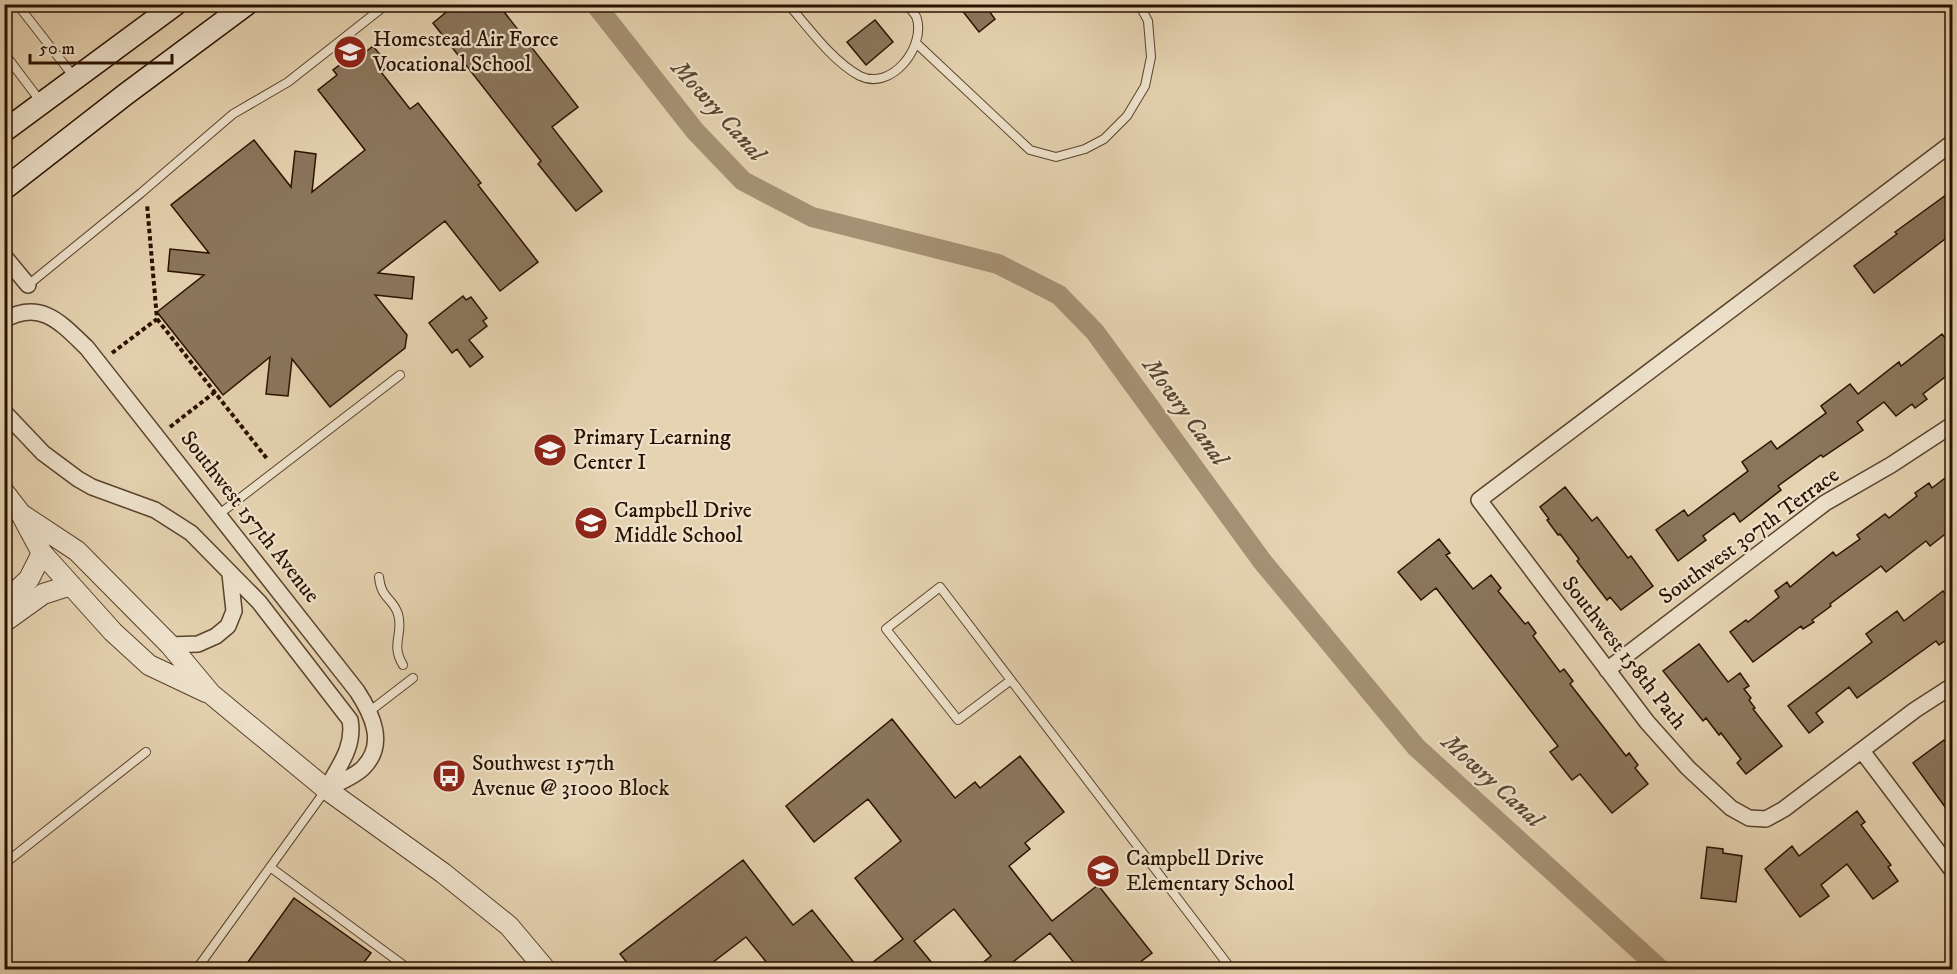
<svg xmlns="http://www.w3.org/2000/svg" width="1957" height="974" viewBox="0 0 1957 974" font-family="'IM FELL DW Pica',serif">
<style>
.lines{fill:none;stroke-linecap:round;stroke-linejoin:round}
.canal{stroke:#a59174;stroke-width:20}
.building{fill:#8b765c;stroke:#2a1200;stroke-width:1.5}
.service-casing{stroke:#59422c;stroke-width:10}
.minor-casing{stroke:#59422c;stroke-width:18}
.tertiary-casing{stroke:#59422c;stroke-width:22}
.secondary-casing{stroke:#2a1200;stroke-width:24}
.path{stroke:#2a1200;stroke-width:4;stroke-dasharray:4.5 3;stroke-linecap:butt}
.service{stroke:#eee2cc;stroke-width:8}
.minor{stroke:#eee2cc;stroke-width:15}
.tertiary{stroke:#eee2cc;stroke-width:20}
.secondary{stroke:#eee2cc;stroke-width:21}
.labels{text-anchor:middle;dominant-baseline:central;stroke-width:4.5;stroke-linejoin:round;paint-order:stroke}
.poi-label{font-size:22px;fill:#2a1200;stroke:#eee2cc;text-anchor:start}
.street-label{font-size:22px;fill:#2a1200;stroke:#eee2cc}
.water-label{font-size:24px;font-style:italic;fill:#5b452e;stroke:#eee2cc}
</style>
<rect width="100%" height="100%" fill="#e5d2b0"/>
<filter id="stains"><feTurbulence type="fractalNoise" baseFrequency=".00333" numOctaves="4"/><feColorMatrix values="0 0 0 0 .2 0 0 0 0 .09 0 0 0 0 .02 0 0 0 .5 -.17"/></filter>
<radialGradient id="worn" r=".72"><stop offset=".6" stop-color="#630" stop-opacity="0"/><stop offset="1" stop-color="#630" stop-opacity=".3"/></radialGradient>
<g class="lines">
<path class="canal" d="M 595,4 L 695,131 L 743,181 L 812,217 L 998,264 L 1059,295 L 1095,332 L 1262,561 L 1416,747 L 1661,970"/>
</g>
<path class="building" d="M 456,4 L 498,4 L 578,107 L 552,127 L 602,191 L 576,211 L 538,164 L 541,161 L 433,23 Z
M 957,4 L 984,4 L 995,19 L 979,32 Z
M 875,20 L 893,42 L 866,65 L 847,42 Z
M 373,46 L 389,66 L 381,72 L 410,109 L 418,103 L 481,183 L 478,185 L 538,262 L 500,291 L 445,221 L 378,273 L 414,277 L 412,299 L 375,295 L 407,335 L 405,348 L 330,407 L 292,359 L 288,396 L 266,394 L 270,357 L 223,395 L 157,312 L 204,275 L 168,271 L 170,249 L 209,253 L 171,205 L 254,140 L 291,187 L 295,151 L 316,154 L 312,192 L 365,150 L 318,90 L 337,75 L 333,70 L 353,55 L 357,59 Z
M 1953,190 L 1953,233 L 1874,293 L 1854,266 L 1897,234 L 1895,232 Z
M 463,296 L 466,300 L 471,297 L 487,318 L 483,321 L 487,326 L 469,340 L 483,357 L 470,367 L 457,349 L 452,353 L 429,323 Z
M 1942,334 L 1953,348 L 1953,371 L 1923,394 L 1927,399 L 1915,408 L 1912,404 L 1896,416 L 1884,402 L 1857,422 L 1863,430 L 1823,457 L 1821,455 L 1778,486 L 1781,490 L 1740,522 L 1734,513 L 1703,536 L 1706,540 L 1678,561 L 1656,530 L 1684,510 L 1688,516 L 1748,471 L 1742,462 L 1771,441 L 1777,449 L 1826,413 L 1821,406 L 1850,384 L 1858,394 L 1899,362 L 1901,366 Z
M 1953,472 L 1953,528 L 1930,546 L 1926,541 L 1886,572 L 1881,566 L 1830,604 L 1831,606 L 1812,620 L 1814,622 L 1803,629 L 1801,626 L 1753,662 L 1730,632 L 1746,620 L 1748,622 L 1779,597 L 1775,591 L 1787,582 L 1790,587 L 1833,552 L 1836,556 L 1860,539 L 1857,535 L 1885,514 L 1889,518 L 1917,496 L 1915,493 L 1929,483 L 1932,488 Z
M 1565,487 L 1592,521 L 1597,517 L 1628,558 L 1631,556 L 1653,586 L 1621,610 L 1610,597 L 1607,600 L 1577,561 L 1579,559 L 1560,534 L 1558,535 L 1547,520 L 1549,519 L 1540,507 Z
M 1439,539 L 1450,553 L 1446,555 L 1473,589 L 1491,575 L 1501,588 L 1498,591 L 1525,624 L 1528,622 L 1536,633 L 1533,636 L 1560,672 L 1564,669 L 1573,681 L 1570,684 L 1626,756 L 1629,753 L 1638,765 L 1635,768 L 1648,784 L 1612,813 L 1580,774 L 1572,780 L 1550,752 L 1558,746 L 1436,588 L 1421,600 L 1398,572 Z
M 1943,591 L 1953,603 L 1953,635 L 1939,645 L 1936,641 L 1857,698 L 1849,687 L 1816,713 L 1823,722 L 1809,733 L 1788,706 L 1872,642 L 1866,634 L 1897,611 L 1904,621 Z
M 1699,644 L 1728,682 L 1740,673 L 1749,686 L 1744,689 L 1751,698 L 1749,700 L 1755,708 L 1753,709 L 1782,746 L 1746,774 L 1737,763 L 1741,759 L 1721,733 L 1719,735 L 1706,718 L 1703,721 L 1663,671 Z
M 892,719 L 955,798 L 975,782 L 980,788 L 1020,756 L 1064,812 L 1025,843 L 1030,849 L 1009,866 L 1052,921 L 1098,885 L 1152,953 L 1131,969 L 1079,969 L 1050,933 L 1004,969 L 975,969 L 991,956 L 954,909 L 914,941 L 937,969 L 864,969 L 903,939 L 855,878 L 901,841 L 868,799 L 814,842 L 786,806 Z
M 1944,740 L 1953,752 L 1953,818 L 1913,763 Z
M 1857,811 L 1865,822 L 1861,825 L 1891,865 L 1888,867 L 1898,881 L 1873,899 L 1847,864 L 1821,885 L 1829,896 L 1800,917 L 1765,869 L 1792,846 L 1799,856 Z
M 1707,847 L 1723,849 L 1723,853 L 1742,856 L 1736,902 L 1701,898 Z
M 743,860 L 793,925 L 812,910 L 859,969 L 772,969 L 746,937 L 704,969 L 632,969 L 620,954 Z
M 294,898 L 371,953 L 359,969 L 243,969 Z"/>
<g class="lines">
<defs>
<path id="service" d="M 17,4 L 74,77
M 788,4 C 808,27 833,62 860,76 C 891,91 925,48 917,19 C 916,14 910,9 906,4
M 916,43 L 1030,150 L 1056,157 L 1085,149 L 1104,139 L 1127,116 L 1145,86 L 1151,57 L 1148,21 L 1139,4
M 4,53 L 41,102
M 28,285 L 141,193 L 233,114 L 288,82 L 387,4
M 218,515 L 400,375
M 379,577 C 381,599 393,598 398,614 C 404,634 390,644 403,665
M 1011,680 L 958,720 L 886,629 L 940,587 L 1232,970
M 370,711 L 413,678
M 4,864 L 146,752
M 270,867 L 410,970
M 196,970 L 325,791"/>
<path id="minor" d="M 1952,143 L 1479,500 L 1647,722 L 1688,768 L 1731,808 L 1749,818 L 1766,819 L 1784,809 L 1915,710 L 1952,686
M 4,256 L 28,285
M 4,320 C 41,299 61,323 87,348 L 357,691 C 372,714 387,744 363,768 C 354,777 338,783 326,789
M 4,412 L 43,453 L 78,479 L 92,487 L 155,510 L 191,533 L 259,602 L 350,720 C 355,746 339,766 327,788
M 170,645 L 198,644 L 216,636 L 228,626 L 234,611 L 230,574
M 1607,670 L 1825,503 L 1891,465 L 1952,425
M 1862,751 L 1952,870"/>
<path id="tertiary" d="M 4,492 L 21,514 L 42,553 L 113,632 L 149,665 L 206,692
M 21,514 L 77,551 L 170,645 L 211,694 L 326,789 L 443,873 L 509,926 L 546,970
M 4,603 L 29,579 L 42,553
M 4,622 L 43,594 L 71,585"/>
<path id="secondary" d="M 4,131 L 176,4
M 4,189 L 126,94 L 247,4"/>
</defs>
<use href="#service" class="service-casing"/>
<use href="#minor" class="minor-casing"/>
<use href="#tertiary" class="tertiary-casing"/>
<use href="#secondary" class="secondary-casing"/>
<path class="path" d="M 157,319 L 268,460
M 112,353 L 157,319 L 147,204
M 170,427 L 215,392"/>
<use href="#service" class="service"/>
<use href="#minor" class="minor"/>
<use href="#tertiary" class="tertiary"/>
<use href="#secondary" class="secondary"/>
</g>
<defs>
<symbol id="school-disc" viewBox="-11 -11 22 22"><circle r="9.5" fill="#8f2418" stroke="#eee2cc"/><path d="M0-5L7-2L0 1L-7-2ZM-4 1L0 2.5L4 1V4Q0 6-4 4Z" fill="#fff"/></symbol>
<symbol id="bus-disc" viewBox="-11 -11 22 22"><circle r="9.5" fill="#8f2418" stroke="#eee2cc"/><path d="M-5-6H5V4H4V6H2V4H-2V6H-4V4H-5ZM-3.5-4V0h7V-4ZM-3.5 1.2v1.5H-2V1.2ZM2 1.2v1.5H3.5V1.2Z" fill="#fff"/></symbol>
</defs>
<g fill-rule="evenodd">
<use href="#school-disc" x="331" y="33" width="38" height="38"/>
<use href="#school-disc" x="531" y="431" width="38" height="38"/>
<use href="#school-disc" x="572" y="504" width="38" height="38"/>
<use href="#bus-disc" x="430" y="757" width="38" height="38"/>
<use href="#school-disc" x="1084" y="852" width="38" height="38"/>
</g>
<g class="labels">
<g class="poi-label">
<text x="373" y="39">Homestead Air Force<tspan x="373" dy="25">Vocational School</tspan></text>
<text x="573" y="437">Primary Learning<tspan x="573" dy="25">Center I</tspan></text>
<text x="614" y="510">Campbell Drive<tspan x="614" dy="25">Middle School</tspan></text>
<text x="472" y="763">Southwest 157th<tspan x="472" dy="25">Avenue @ 31000 Block</tspan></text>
<text x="1126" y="858">Campbell Drive<tspan x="1126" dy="25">Elementary School</tspan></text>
</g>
<g class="street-label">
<text transform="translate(250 517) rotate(52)">Southwest 157th Avenue</text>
<text transform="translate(1749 536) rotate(-36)">Southwest 307th Terrace</text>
<text transform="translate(1624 653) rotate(52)">Southwest 158th Path</text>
</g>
<g class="water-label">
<text transform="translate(718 111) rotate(48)">Mowry Canal</text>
<text transform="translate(1185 412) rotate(54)">Mowry Canal</text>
<text transform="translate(1492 781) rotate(42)">Mowry Canal</text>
</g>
</g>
<rect width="1957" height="974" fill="none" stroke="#e5d2b0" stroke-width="24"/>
<rect x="6" y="6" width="1945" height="962" fill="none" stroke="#2a1200" stroke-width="3"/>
<rect x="12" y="12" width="1933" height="950" fill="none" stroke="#2a1200" stroke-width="1.5"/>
<path d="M30 54v9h142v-9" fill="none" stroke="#2a1200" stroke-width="3"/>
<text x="39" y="54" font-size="18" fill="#2a1200" stroke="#eee2cc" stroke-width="4.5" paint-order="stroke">50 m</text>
<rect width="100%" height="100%" filter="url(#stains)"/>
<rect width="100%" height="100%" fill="url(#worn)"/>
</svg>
